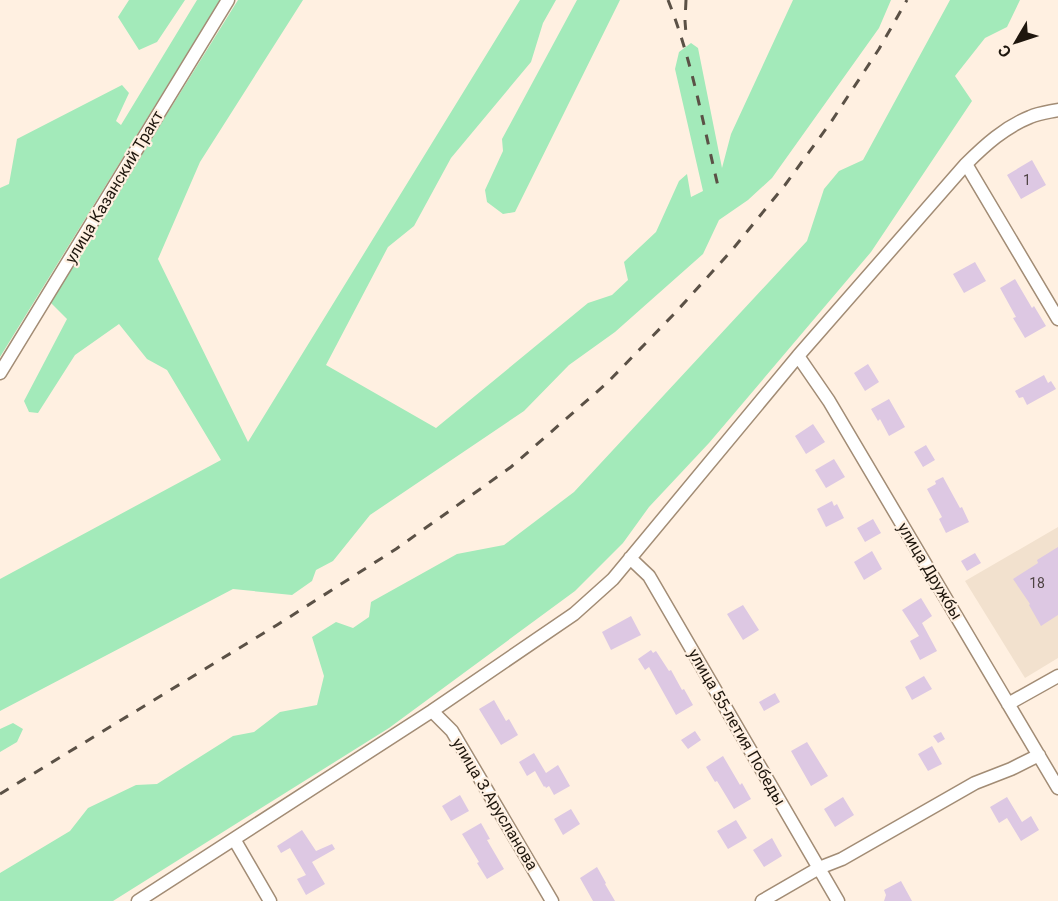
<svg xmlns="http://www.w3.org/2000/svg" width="1058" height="901" viewBox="0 0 1058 901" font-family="Roboto,sans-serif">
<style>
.built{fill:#f2e1ce}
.green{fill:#a3eaba}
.building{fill:#ddc8e3}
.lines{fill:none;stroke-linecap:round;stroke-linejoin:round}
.minor-casing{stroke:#a28c75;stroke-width:15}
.minor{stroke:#fff;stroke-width:12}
.rail{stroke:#5b5146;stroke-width:3;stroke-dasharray:10 10;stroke-linecap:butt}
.labels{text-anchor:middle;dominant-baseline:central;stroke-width:4.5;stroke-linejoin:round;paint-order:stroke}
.number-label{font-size:14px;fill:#4e4343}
.street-label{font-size:16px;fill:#1f170e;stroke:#fff0e1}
</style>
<rect width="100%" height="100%" fill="#fff0e1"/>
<path class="built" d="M 1058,527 L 1058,658 L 1025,678 L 965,581 Z"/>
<path class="green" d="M 129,0 L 185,0 L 157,42 L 139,50 L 118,17 Z
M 197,0 L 220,0 L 0,357 L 0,188 L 9,184 L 17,139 L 122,85 L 129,93 L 116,121 L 121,125 Z
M 238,0 L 303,0 L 200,162 L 158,259 L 248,442 L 520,0 L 556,0 L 543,23 L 531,62 L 451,158 L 414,226 L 388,247 L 326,365 L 436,428 L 588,303 L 612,295 L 628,280 L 624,262 L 656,232 L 679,181 L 687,174 L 691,197 L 703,191 L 675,69 L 679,52 L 691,43 L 698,48 L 722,168 L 731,134 L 793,0 L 891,0 L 879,28 L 772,178 L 748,200 L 719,220 L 703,254 L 615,332 L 569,365 L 524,411 L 370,515 L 333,561 L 316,570 L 312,581 L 292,595 L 233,589 L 0,711 L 0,579 L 221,460 L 167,370 L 147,359 L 119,324 L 75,355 L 38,413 L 29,412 L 24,401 L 67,319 L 50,302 Z
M 577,0 L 620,0 L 515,212 L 503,214 L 487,202 L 485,190 L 503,151 L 502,139 Z
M 950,0 L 1020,0 L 1007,27 L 985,38 L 955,76 L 972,101 L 871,252 L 709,443 L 649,507 L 623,543 L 575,591 L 389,728 L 113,901 L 0,901 L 0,873 L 70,831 L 88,808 L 136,785 L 157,784 L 233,736 L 254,732 L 280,712 L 317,705 L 324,676 L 312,637 L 336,622 L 353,628 L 369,617 L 371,602 L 457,554 L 504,545 L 574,492 L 807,241 L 824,189 L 839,171 L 863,160 Z
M 13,723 L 23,729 L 17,742 L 0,752 L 0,729 Z"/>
<path class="building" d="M 1032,160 L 1046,185 L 1021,199 L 1007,175 Z
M 975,262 L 986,281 L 964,293 L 953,274 Z
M 1015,279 L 1032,308 L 1034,306 L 1046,326 L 1025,338 L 1013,318 L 1016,317 L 1000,288 Z
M 868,364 L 879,382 L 865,391 L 854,373 Z
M 1044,375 L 1048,383 L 1051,381 L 1056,389 L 1027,405 L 1023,397 L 1019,398 L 1015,391 Z
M 889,399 L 905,427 L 889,436 L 880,419 L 878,421 L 871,409 Z
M 813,424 L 825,442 L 806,454 L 795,436 Z
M 926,445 L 935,460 L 923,467 L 914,452 Z
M 834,459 L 845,477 L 826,488 L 815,470 Z
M 943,477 L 960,508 L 962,507 L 969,522 L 946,533 L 939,519 L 942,517 L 927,489 L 936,484 L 935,481 Z
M 832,501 L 834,506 L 837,504 L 844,518 L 826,527 L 817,509 Z
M 873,519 L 881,533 L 865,542 L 857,528 Z
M 1058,547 L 1058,615 L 1041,626 L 1029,605 L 1030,604 L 1013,579 L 1038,563 L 1037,560 Z
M 872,551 L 882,569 L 864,580 L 854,562 Z
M 975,553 L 981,563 L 967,571 L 961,561 Z
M 921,598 L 932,616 L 922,623 L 937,651 L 920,660 L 910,641 L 919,636 L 902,610 Z
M 743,605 L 759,630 L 743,640 L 727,614 Z
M 631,616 L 641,635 L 611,650 L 602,632 Z
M 651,650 L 653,653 L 656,651 L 669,671 L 671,670 L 682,690 L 684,689 L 693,705 L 676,715 L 649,667 L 645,670 L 638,659 Z
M 924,676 L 932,689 L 912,700 L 905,687 Z
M 775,693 L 780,702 L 764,711 L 759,702 Z
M 494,700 L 506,721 L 509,719 L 518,735 L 501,745 L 479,709 Z
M 695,731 L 701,740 L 688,749 L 681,740 Z
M 941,732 L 945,739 L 938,743 L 933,736 Z
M 807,742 L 828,776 L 811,786 L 791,751 Z
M 932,746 L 942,764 L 928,771 L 918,754 Z
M 534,753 L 546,773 L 558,765 L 570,786 L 554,795 L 549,786 L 546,788 L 545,786 L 544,787 L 535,771 L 527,776 L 519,762 Z
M 723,756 L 740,785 L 742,783 L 751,799 L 734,809 L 717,781 L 715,782 L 706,767 Z
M 460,795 L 469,811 L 451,821 L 442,806 Z
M 843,797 L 854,815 L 835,827 L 824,809 Z
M 1007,797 L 1022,822 L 1031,816 L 1039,830 L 1021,841 L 1007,818 L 999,823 L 990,807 Z
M 571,809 L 580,824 L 563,835 L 554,819 Z
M 736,820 L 747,838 L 728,849 L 717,831 Z
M 481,823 L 490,839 L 487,840 L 504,869 L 487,879 L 477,863 L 479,862 L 462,834 Z
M 302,830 L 316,851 L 332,844 L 335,849 L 312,862 L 325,884 L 306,895 L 297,879 L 306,875 L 290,848 L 281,853 L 277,846 Z
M 772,838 L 782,856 L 764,867 L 753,850 Z
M 597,867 L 606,883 L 605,884 L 615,901 L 593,901 L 580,878 Z
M 901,881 L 912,901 L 884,901 L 886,895 L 884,890 Z"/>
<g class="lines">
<defs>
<path id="minor" d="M 966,164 L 1058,319
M 798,356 L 829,401 L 1058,788
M 0,373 L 228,0
M 630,558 L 649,576 L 838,901
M 1008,704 L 1058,676
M 432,711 L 452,731 L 552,901
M 234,839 L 270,901
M 138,901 L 432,711 L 574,614 L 613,579 L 798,356 L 966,164 C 985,145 1005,127 1030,117 C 1039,113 1049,112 1058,110
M 762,901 L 819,868 L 842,859 L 975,783 L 1011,769 L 1039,755"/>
</defs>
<use href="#minor" class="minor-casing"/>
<use href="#minor" class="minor"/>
<path class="rail" d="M 668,0 C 692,60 703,124 718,186
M 686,0 L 685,21 L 686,34
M 0,794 L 277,625 L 396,549 L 511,467 L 607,383 L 675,313 L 732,250 L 785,185 L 831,122 L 879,49 L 907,0"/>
</g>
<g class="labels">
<g class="number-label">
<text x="1027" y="180">1</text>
<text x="1037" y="583">18</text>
</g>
<g class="street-label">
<text transform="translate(114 187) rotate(-59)">улица Казанский Тракт</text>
<text transform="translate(930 571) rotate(59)">улица Дружбы</text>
<text transform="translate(737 727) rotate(60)">улица 55-летия Победы</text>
<text transform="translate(495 804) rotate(59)">улица З.Арусланова</text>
</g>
</g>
<g transform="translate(1016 42) rotate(231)" stroke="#fff0e1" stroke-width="4.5" paint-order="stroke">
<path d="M0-4.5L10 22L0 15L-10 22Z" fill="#1f170e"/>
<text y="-9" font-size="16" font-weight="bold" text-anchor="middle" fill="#1f170e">С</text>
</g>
</svg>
